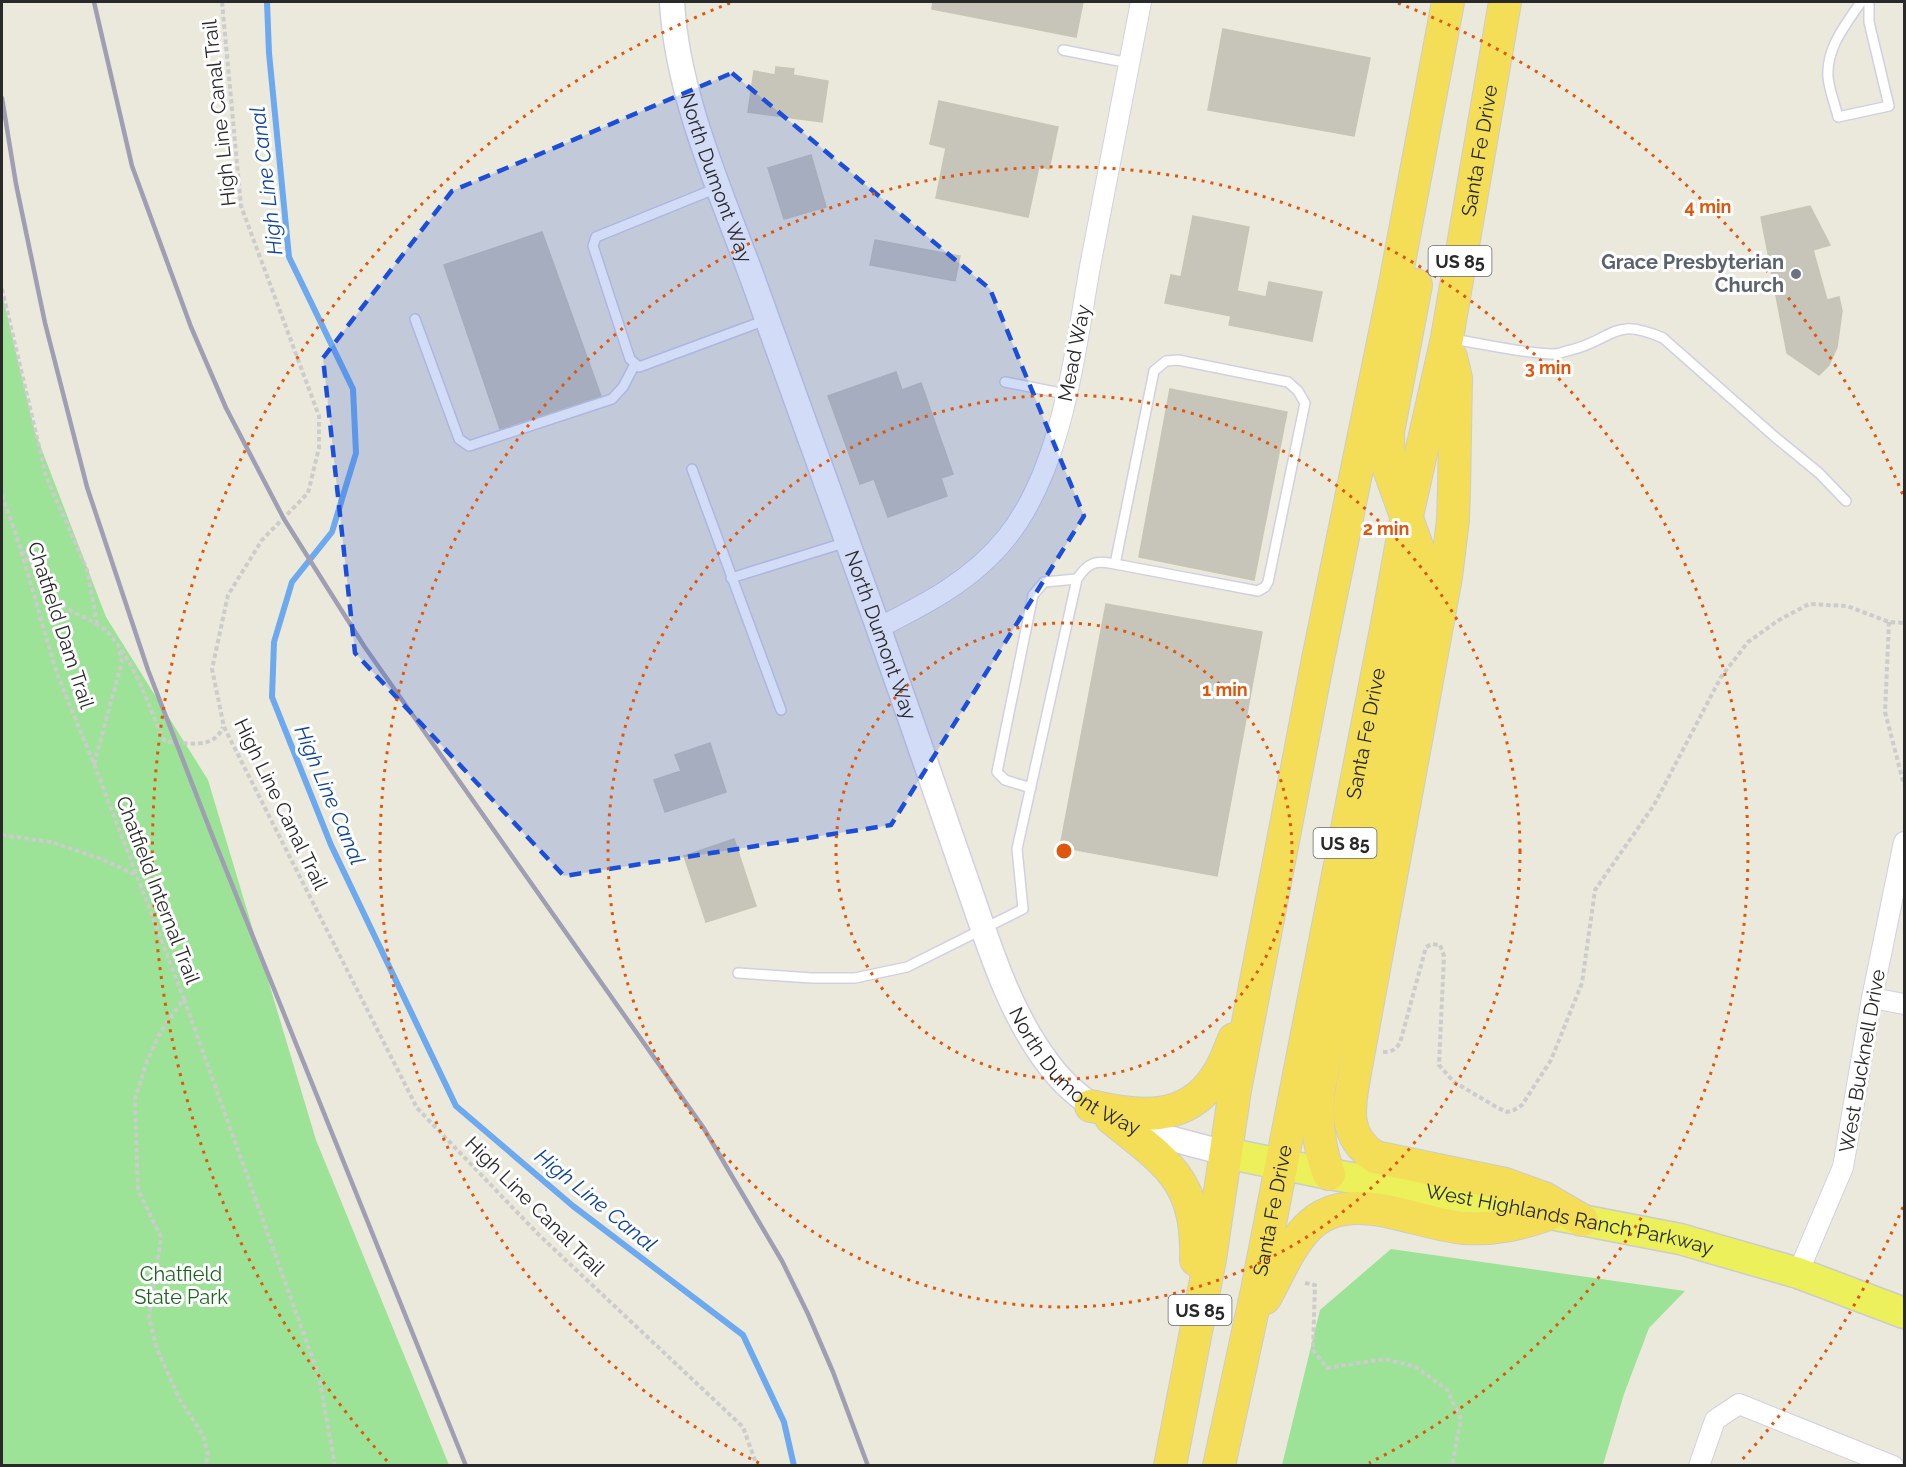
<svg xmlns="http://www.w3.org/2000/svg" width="1906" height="1467" viewBox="0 0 1906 1467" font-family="Raleway,sans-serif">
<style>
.green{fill:#9ce297}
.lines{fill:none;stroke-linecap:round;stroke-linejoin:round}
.stream{stroke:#6da9ee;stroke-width:6}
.building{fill:#c7c5ba;stroke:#c7c5b5;stroke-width:1.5}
.service-casing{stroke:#d1d0e2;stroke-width:12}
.minor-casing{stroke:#d1d0e2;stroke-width:22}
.tertiary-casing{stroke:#d1d0e2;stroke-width:27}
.primary-casing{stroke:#ccc;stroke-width:33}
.trunk-casing{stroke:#ccc;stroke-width:34}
.path{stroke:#ccc;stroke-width:4;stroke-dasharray:4.5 3;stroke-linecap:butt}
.service{stroke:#fff;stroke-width:9}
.minor{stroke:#fff;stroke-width:20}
.tertiary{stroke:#fff;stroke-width:24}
.primary{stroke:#ebf05b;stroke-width:30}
.trunk{stroke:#f4de58;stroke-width:32}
.rail{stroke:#a09eb3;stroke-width:4.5}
.marked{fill:#1d4ed8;fill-opacity:0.2;stroke:#1d4ed8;stroke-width:4.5;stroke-dasharray:12 8;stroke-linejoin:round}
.ring{fill:none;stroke:#de570d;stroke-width:3;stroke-dasharray:3 6}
.worship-dot{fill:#6b7280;stroke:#fff;stroke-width:2}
.labels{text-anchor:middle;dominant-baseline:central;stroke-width:6;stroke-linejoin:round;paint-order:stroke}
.shield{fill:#fff;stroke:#696969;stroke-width:1.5}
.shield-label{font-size:18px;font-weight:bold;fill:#292929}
.street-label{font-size:20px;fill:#292929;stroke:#fff}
.worship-label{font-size:20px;font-weight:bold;fill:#5b616d;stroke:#fff;text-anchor:end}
.park-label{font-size:20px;fill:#1a651e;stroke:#fff}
.water-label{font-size:21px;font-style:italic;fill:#0e4498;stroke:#fff}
.centre{fill:#de570d;stroke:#fff;stroke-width:3}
.ring-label{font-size:18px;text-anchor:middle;font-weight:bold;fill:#de570d;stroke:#fff;stroke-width:6;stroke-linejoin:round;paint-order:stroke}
</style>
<rect width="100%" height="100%" fill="#ebe9db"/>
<path class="green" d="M 2,293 L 35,432 L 106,617 L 208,780 L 316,1140 L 449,1465 L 2,1465 Z
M 1391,1249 L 1685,1291 L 1649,1328 L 1624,1394 L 1603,1465 L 1282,1465 L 1320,1310 Z"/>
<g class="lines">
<path class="stream" d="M 267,2 L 269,53 L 289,257 L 353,389 L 356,453 L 332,532 L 292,582 L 274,642 L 272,697 L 331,845 L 456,1106 L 573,1206 L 743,1335 L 784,1422 L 794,1466"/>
</g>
<path class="building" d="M 933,2 L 1083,2 L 1076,37 L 932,9 Z
M 1223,29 L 1370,58 L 1354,136 L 1208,110 Z
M 776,67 L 794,69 L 793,75 L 828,81 L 822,122 L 748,112 L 754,71 L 775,75 Z
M 939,101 L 1058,127 L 1049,169 L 1039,166 L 1028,217 L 936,198 L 946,148 L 930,144 Z
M 811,155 L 826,207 L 784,219 L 768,168 Z
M 1810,206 L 1830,245 L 1813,250 L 1827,300 L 1839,297 L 1842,311 L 1837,347 L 1829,365 L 1819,375 L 1787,353 L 1761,217 Z
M 1193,216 L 1249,227 L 1237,291 L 1266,297 L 1269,282 L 1322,292 L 1312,341 L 1229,325 L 1231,316 L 1165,303 L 1171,275 L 1181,277 Z
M 542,232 L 601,396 L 500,429 L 444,265 Z
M 875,240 L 960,256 L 955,281 L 870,265 Z
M 896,372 L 902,390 L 921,383 L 953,474 L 941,478 L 947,496 L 888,517 L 874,479 L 860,484 L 828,396 Z
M 1170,389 L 1287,412 L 1254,580 L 1139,557 Z
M 1106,604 L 1262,632 L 1217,876 L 1060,847 Z
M 710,743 L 726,792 L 665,812 L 654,780 L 681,771 L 675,755 Z
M 734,839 L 756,906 L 706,922 L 684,856 Z"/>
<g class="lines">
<defs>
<path id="service" d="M 1861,2 C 1846,24 1826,48 1828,77 C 1829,90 1835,104 1838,117 L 1889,106 L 1869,22 L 1869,2
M 1063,50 L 1129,63
M 717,188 L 596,237 L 593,246 L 630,359 L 639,367 L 766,320
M 415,319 L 459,439 L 469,446 L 612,399 L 623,387 L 635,364
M 1452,339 C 1485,344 1520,353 1553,354 C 1559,354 1566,351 1571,350 C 1615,339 1612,316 1663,338 L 1775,437 L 1819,473 L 1846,501
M 1005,382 L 1066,394
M 692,469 L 781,710
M 731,578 L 847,542
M 1031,788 L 1005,780 L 997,772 L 1033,595 L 1044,582 L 1077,579
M 738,973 L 812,978 L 855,978 L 907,967 L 1023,909 L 1017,849 L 1077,579 C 1088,562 1096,560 1115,564 L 1258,591 L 1265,587 L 1268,582 L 1305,403 L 1298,391 L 1288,382 L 1178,360 L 1166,361 L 1154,371 L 1115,564"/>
<path id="minor" d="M 878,628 C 926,604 973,580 1007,537 C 1065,464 1075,346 1092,256 C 1108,171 1124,86 1141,2
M 1872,998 L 1904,1004
M 1798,1273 L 1843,1167 L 1872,998 L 1904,842
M 1699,1466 L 1715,1420 L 1739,1404 L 1893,1466"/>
<g id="tertiary">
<path id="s1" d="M 672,2 C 677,95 720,190 752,277 C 794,393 836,509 877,624 C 906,706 935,789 963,871 C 987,938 1006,1009 1050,1066 C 1095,1125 1159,1135 1226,1153"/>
</g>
<g id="primary">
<path id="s2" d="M 1226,1153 L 1329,1174 L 1457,1196 L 1680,1239 L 1798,1273 L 1904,1313"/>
</g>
<g id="trunk">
<path d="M 1451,357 L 1456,378 L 1454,490 L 1453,520 L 1446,577 L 1356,1067 C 1350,1102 1340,1134 1375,1157 L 1505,1184 L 1544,1198 L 1582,1220"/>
<path d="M 1091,1106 C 1138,1117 1186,1123 1216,1077 C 1224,1066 1229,1051 1234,1039"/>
<path d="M 1111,1118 C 1168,1164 1198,1180 1196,1260"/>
<path d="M 1329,1174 C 1318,1147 1316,1117 1319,1088 L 1423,574 L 1422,560 L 1389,469 L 1388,432 L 1416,285"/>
<path d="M 1265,1298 C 1278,1275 1289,1247 1307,1228 C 1348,1185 1415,1224 1464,1228 C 1496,1230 1520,1224 1549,1214"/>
<path d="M 1170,1466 L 1210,1259 L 1235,1090 L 1318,659 L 1394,289 L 1448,2"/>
<path id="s3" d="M 1219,1466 L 1256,1295 L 1387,624 L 1406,520 L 1447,338 L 1505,2"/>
</g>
</defs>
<use href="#service" class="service-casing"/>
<use href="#minor" class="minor-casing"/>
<use href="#tertiary" class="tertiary-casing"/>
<use href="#primary" class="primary-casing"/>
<use href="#trunk" class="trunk-casing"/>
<path class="path" d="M 222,2 L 241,206 L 319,416 L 319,448 L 308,493 L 262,540 L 228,595 L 212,669 L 224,727 L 417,1108 L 538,1234 L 743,1427 L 757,1466
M 2,289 L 46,476 L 87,570 L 97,624
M 2,495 L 20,547 L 57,674 L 94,764 L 184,999 L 161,1031 L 147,1061 L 135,1099 L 138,1190 L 161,1237 L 149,1318 L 157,1349 L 180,1400 L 203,1435 L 208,1455 L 205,1466
M 22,551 C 33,565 48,591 61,603 C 76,617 98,620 111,636 C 135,665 147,700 161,735 L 166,742 C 187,742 213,751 223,727
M 1889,622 L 1885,712 L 1904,785
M 94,764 L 122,662 L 119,649
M 2,835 L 51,842 L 102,859 L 136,875
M 184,999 L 319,1377 L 335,1466
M 1383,1052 C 1392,1052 1395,1050 1400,1043 L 1426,947 L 1432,944 L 1440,945 L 1444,956 L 1439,1065 L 1454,1082 L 1498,1108 L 1507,1112 L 1514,1110 L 1522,1105 L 1551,1060 L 1582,983 L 1595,890 L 1654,805 L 1721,677 L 1748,642 L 1779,620 L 1809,604 L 1847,606 L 1889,622 L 1904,623
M 1305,1283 L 1315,1285 L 1313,1350 L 1327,1368 L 1385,1359 L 1416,1367 L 1447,1390 L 1461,1419 L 1452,1466"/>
<use href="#service" class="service"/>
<use href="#minor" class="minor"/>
<use href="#tertiary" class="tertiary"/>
<use href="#primary" class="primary"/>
<use href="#trunk" class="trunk"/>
<path class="rail" d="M 94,2 L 132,166 L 191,327 L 226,408 L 284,519 L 364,646 L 703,1127 L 782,1261 L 808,1314 L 833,1372 L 868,1466
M 2,98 L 16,184 L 45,323 L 87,487 L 148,670 L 212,835 L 466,1466"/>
</g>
<path class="marked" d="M 732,73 L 990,289 L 1084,516 L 891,825 L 564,876 L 355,653 L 323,358 L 452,191 Z"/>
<g class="ring">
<circle cx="1064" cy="851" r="228"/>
<circle cx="1064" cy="851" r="456"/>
<path d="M759 1463A684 684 0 1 1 1369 1463"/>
<path d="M1903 1207A911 911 0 0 1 1741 1461M387 1461A911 911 0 0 1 730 3M1398 3A911 911 0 0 1 1903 495"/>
</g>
<circle class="worship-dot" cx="1796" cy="274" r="6"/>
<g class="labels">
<g class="shield">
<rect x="1428.5" y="246" width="63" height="30" rx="4.5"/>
<rect x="1313.5" y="828" width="63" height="30" rx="4.5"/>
<rect x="1168.5" y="1295" width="63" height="30" rx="4.5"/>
</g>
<g class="shield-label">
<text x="1460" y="261">US 85</text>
<text x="1345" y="843">US 85</text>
<text x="1200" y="1310">US 85</text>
</g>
<g class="street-label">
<text transform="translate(219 113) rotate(-96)">High Line Canal Trail</text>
<text stroke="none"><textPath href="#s3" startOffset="1341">Santa Fe Drive</textPath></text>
<text stroke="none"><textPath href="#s1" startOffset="182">North Dumont Way</textPath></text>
<text transform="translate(1074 353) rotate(-79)">Mead Way</text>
<text transform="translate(61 625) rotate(72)">Chatfield Dam Trail</text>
<text stroke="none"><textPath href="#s1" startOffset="668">North Dumont Way</textPath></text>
<text stroke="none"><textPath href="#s3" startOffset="747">Santa Fe Drive</textPath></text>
<text transform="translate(281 804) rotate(64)">High Line Canal Trail</text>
<text transform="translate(158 890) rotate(69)">Chatfield Internal Trail</text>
<text transform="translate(1862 1061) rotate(-80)">West Bucknell Drive</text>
<text stroke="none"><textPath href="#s1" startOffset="1154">North Dumont Way</textPath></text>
<text transform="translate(535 1206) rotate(45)">High Line Canal Trail</text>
<text stroke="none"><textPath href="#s3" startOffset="261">Santa Fe Drive</textPath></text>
<text stroke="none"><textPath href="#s2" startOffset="350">West Highlands Ranch Parkway</textPath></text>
</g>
<g class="worship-label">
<text x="1784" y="262">Grace Presbyterian<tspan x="1784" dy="23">Church</tspan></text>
</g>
<g class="park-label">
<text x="181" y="1274">Chatfield<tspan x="181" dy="23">State Park</tspan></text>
</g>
<g class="water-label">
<text transform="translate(266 181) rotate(-97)">High Line Canal</text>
<text transform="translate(330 795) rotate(67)">High Line Canal</text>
<text transform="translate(596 1200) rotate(39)">High Line Canal</text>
</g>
</g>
<circle cx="1064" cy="851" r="9" class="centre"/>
<g class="ring-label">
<text x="1708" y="213">4 min</text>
<text x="1548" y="374">3 min</text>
<text x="1386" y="535">2 min</text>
<text x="1225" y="696">1 min</text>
</g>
<rect width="1906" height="1467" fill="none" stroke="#292929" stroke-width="6"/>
</svg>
